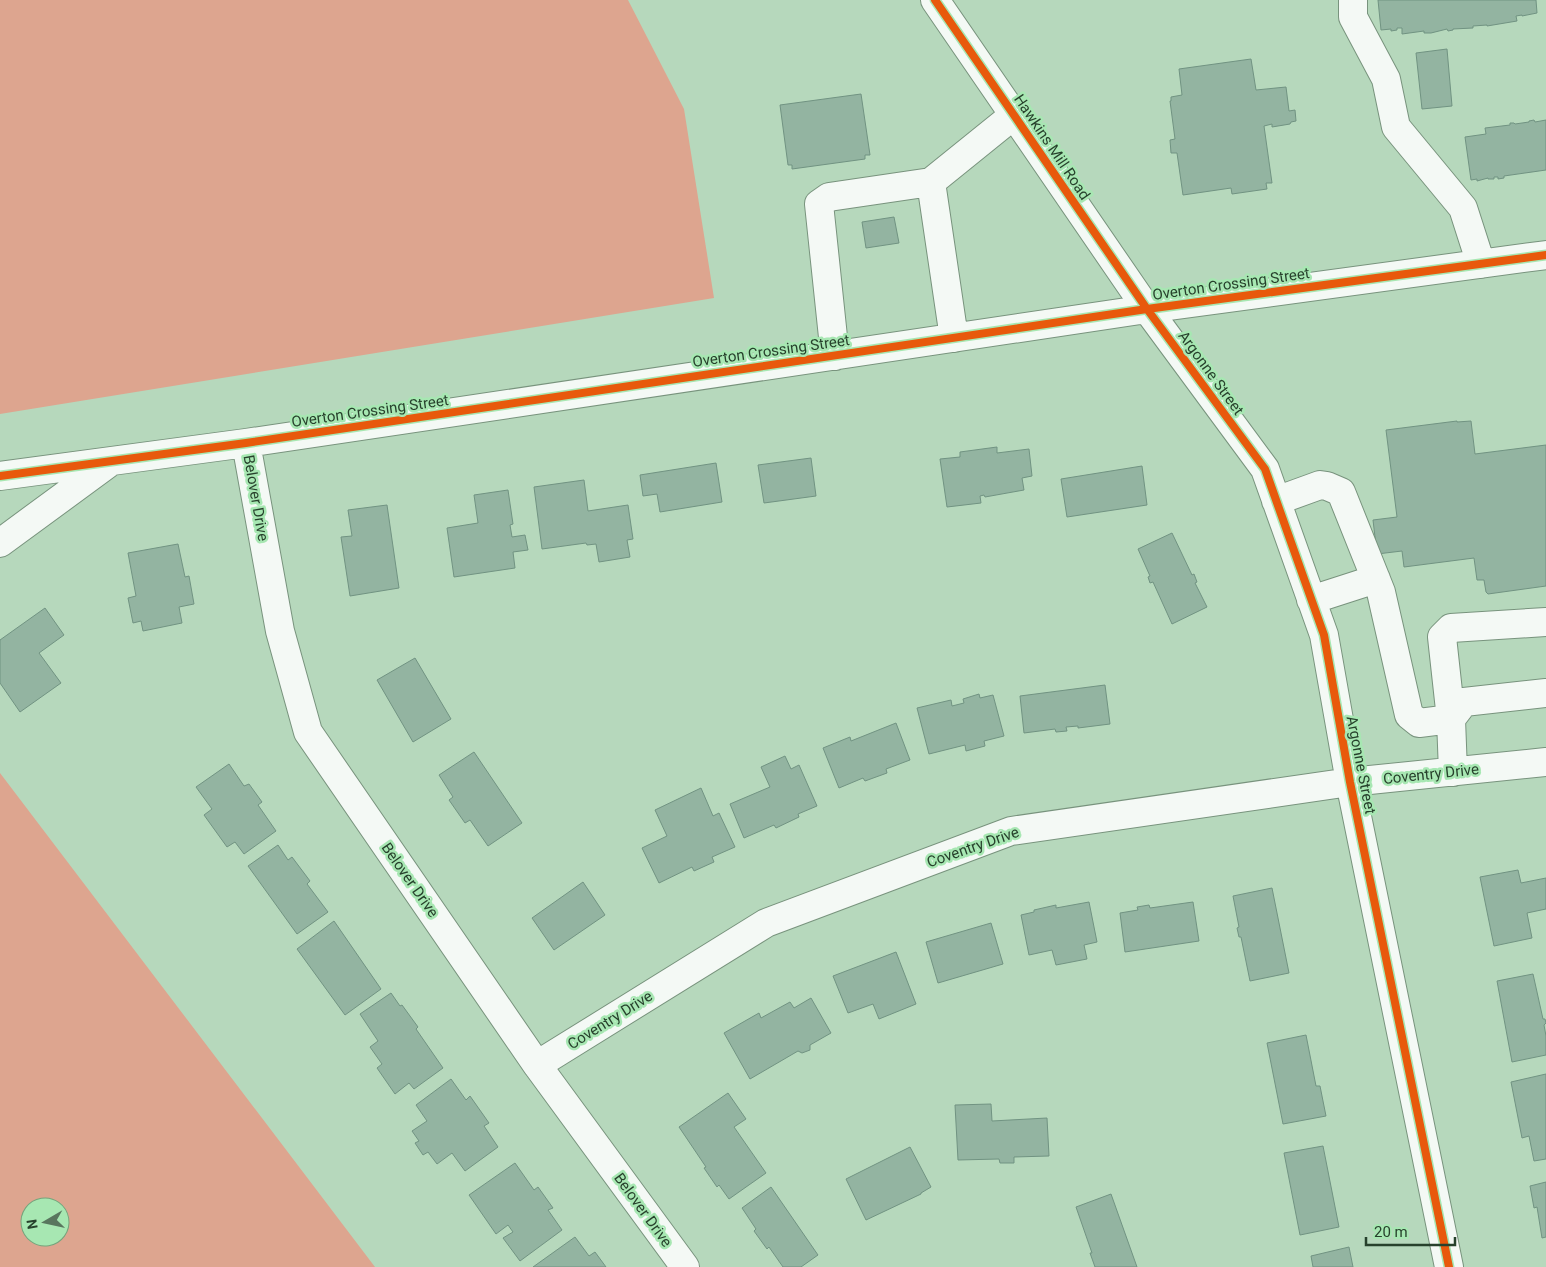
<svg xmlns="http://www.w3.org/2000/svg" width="1546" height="1267" viewBox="0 0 1546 1267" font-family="Roboto,sans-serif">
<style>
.forest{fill:#dda58f;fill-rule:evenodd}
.building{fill:#93b4a1;stroke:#719382}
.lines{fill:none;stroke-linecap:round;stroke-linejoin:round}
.minor-casing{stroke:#78937d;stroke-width:30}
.minor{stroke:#f4f9f5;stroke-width:28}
.cycleway-casing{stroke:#a7e7b2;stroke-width:11}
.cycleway{stroke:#e8590c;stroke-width:8}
.labels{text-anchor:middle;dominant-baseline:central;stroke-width:5;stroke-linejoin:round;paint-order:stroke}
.street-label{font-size:15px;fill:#27412c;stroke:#a7e7b2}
</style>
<rect width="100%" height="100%" fill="#b6d8bc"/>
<path class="forest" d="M 0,0 L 628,0 L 684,109 L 714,298 L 0,414 Z
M 0,773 L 375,1267 L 0,1267 ZM 30,1207 L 60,1207 L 60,1237 L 30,1237 Z"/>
<path class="building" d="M 1378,0 L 1536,0 L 1537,13 L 1522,16 L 1522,15 L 1516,16 L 1517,21 L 1487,26 L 1487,25 L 1473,26 L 1473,28 L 1453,29 L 1453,30 L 1448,31 L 1447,29 L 1431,33 L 1424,33 L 1424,31 L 1402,34 L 1402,28 L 1397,28 L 1397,30 L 1391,31 L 1391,29 L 1381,30 Z
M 1447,49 L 1452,106 L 1422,109 L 1416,53 Z
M 1251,59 L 1256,90 L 1286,87 L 1289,111 L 1295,110 L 1296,121 L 1291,122 L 1290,124 L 1272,127 L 1272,124 L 1264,126 L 1272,183 L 1266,183 L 1267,189 L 1232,194 L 1231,188 L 1183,195 L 1177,153 L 1171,153 L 1170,140 L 1175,139 L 1170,101 L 1171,101 L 1171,97 L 1182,95 L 1179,69 Z
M 861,94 L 870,155 L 865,155 L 865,159 L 792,169 L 792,165 L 788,165 L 780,105 Z
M 1534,120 L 1535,122 L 1546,120 L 1546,170 L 1504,176 L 1504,178 L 1498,179 L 1498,177 L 1494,177 L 1494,179 L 1488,179 L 1488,178 L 1477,181 L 1477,179 L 1471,180 L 1465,137 L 1486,134 L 1485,128 L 1510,125 L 1510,123 L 1514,123 L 1515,124 L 1529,122 L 1529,121 Z
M 894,217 L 899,243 L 866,248 L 862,222 Z
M 1457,421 L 1457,422 L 1471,421 L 1475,454 L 1546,445 L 1546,586 L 1488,594 L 1486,592 L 1484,580 L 1477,580 L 1474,558 L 1404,567 L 1402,551 L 1377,554 L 1373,520 L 1397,517 L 1386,430 Z
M 997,447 L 997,453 L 1029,449 L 1032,476 L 1022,478 L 1024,490 L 985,497 L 984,495 L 980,496 L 981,503 L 947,507 L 940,459 L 960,457 L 960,452 Z
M 811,458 L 816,496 L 764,503 L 758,465 Z
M 716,463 L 722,502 L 660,512 L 657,494 L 643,496 L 640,475 Z
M 1142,466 L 1147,505 L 1067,517 L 1061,479 Z
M 584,480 L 588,511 L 628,505 L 633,539 L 627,540 L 630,557 L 599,562 L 596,544 L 587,545 L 586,543 L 542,549 L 534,487 Z
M 508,490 L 513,524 L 510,525 L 512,537 L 525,535 L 528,550 L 513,552 L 515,568 L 454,577 L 447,528 L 478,523 L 474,495 Z
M 387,505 L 399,588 L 350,596 L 341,537 L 352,536 L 348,510 Z
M 1172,533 L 1192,575 L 1194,574 L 1197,582 L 1195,583 L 1207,607 L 1172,624 L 1153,582 L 1150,583 L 1148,577 L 1150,576 L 1138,549 Z
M 178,544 L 185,577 L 189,576 L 194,604 L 179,607 L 182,623 L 143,631 L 141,621 L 133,623 L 128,598 L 136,596 L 128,553 Z
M 45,608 L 64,635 L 39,653 L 61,683 L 20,712 L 0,683 L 0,640 Z
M 415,658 L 451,719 L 413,742 L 377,680 Z
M 1105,685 L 1110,724 L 1078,728 L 1078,726 L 1066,727 L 1067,731 L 1056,732 L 1055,729 L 1024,733 L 1020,696 Z
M 979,694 L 980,698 L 993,695 L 1004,736 L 984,741 L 985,746 L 966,751 L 965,745 L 929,754 L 917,708 L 951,700 L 952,706 L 964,703 L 963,699 Z
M 896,723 L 910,760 L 886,769 L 887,773 L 865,781 L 863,778 L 839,788 L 823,748 L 850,737 L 851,741 Z
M 474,752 L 522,823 L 488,846 L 470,820 L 465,823 L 449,800 L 453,797 L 439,775 Z
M 785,756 L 791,769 L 799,765 L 817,806 L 798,814 L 799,817 L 776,828 L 774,825 L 744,838 L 730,804 L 770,787 L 761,767 Z
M 229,764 L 244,786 L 249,784 L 262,802 L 258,805 L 276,831 L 244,854 L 235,842 L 227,847 L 204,815 L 212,809 L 196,787 Z
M 701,788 L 713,816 L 719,813 L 735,847 L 712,857 L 714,862 L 694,871 L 692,867 L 659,883 L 642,848 L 667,836 L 655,810 Z
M 278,845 L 288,860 L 292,857 L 310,881 L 307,884 L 328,912 L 297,934 L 248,866 Z
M 1518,870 L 1521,883 L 1546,878 L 1546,909 L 1527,913 L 1532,938 L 1494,946 L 1480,877 Z
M 583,882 L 605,915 L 554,950 L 532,918 Z
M 1272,888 L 1289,973 L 1250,981 L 1241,937 L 1239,937 L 1237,928 L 1239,927 L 1233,896 Z
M 1089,902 L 1097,942 L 1084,945 L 1087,959 L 1056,965 L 1052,950 L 1029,955 L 1021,915 L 1034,912 L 1034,910 L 1056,905 L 1056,908 Z
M 1193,902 L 1199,941 L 1125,952 L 1120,913 L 1138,910 L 1137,907 L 1149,905 L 1150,908 Z
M 334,921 L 381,989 L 345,1015 L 297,949 Z
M 991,923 L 1003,964 L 938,983 L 926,942 Z
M 896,952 L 916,1004 L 879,1019 L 873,1004 L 848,1013 L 833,976 Z
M 1533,974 L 1543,1019 L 1545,1019 L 1546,1023 L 1544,1025 L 1546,1036 L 1546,1055 L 1512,1062 L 1497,981 Z
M 391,993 L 400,1006 L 402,1005 L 418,1027 L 416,1029 L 443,1068 L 414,1089 L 409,1083 L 395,1094 L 377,1068 L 382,1064 L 370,1047 L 378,1041 L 360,1014 Z
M 811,998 L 831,1033 L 810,1045 L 810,1050 L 802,1053 L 798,1051 L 750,1079 L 724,1033 L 759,1013 L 761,1018 L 790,1002 L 794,1008 Z
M 1306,1035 L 1316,1086 L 1320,1086 L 1326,1116 L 1283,1124 L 1267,1043 Z
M 1546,1074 L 1546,1159 L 1534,1161 L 1529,1136 L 1522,1138 L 1511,1082 Z
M 451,1079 L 466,1100 L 470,1096 L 489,1123 L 484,1126 L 498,1147 L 465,1171 L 452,1153 L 437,1164 L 428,1152 L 423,1155 L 415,1143 L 419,1141 L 412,1131 L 427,1121 L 416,1105 Z
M 728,1093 L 746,1119 L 734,1127 L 766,1173 L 729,1199 L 719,1185 L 717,1187 L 704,1168 L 706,1167 L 679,1127 Z
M 991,1104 L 992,1121 L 1047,1118 L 1049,1156 L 1014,1157 L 1014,1163 L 1000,1163 L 999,1159 L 958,1160 L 955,1105 Z
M 1323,1146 L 1339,1227 L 1300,1235 L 1284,1153 Z
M 910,1147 L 931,1187 L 921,1193 L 921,1194 L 866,1220 L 846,1179 Z
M 515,1163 L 534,1190 L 538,1187 L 553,1208 L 548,1210 L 562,1230 L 520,1261 L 503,1238 L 513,1232 L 508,1225 L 496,1234 L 469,1195 Z
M 1546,1182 L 1546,1237 L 1542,1238 L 1537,1207 L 1534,1208 L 1530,1186 Z
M 771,1187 L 818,1255 L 801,1267 L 783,1267 L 769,1247 L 767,1249 L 754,1231 L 756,1229 L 742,1208 Z
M 1111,1194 L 1137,1267 L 1095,1267 L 1090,1253 L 1092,1253 L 1076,1207 Z
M 575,1237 L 589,1256 L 595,1252 L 606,1267 L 533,1267 Z
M 1349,1247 L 1353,1267 L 1313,1267 L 1311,1256 Z"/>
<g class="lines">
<defs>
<path id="minor" d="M 935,0 L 1147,309 L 1265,469 L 1324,635 L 1350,782 L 1449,1267
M 1353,0 L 1353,17 L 1386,79 L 1396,127 L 1463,208 L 1481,264
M 931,182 L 954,338
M 835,356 L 819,204 L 829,197 L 931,182 L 1014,115
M 246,443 L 280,631 L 308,732 L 537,1065 L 685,1267
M 0,476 L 246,443 L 1147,309 L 1546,255
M 1276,501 L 1320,485 L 1327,486 L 1341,492 L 1381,592 L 1409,715 L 1419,723 L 1451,719 L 1464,702 L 1546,693
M 0,543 L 109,463
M 1311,600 L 1376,579
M 1453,772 L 1451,719 L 1442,637 L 1451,628 L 1546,622
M 537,1065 L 766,923 L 1011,831 L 1350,782 L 1546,762"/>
</defs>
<use href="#minor" class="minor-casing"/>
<use href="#minor" class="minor"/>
<defs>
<path id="cycleway" d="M 935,0 L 1147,309 L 1265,469 L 1324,635 L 1350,782 L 1449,1267
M 0,476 L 246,443 L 1147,309 L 1546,255"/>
</defs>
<use href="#cycleway" class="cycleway-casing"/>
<use href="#cycleway" class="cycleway"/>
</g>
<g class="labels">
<g class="street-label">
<text transform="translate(1052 147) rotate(56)">Hawkins Mill Road</text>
<text transform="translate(1231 284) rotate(-8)">Overton Crossing Street</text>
<text transform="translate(771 351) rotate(-8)">Overton Crossing Street</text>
<text transform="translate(1211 373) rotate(54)">Argonne Street</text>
<text transform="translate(370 411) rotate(-8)">Overton Crossing Street</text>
<text transform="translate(256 498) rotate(80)">Belover Drive</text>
<text transform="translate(1361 765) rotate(79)">Argonne Street</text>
<text transform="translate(1431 774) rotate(-6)">Coventry Drive</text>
<text transform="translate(973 847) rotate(-19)">Coventry Drive</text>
<text transform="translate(410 880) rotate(55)">Belover Drive</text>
<text transform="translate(610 1020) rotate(-32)">Coventry Drive</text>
<text transform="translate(643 1210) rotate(54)">Belover Drive</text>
</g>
</g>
<g transform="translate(45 1222) rotate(261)"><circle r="24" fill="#a7e7b2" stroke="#74a57c"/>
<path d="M0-4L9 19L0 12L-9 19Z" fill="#59765e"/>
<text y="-8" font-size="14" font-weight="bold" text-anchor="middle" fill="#27412c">N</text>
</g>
<path d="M1366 1237v8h89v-8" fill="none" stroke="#27412c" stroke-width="2.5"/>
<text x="1374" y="1237" font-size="15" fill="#27412c" stroke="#a7e7b2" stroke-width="4" paint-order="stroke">20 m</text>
</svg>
